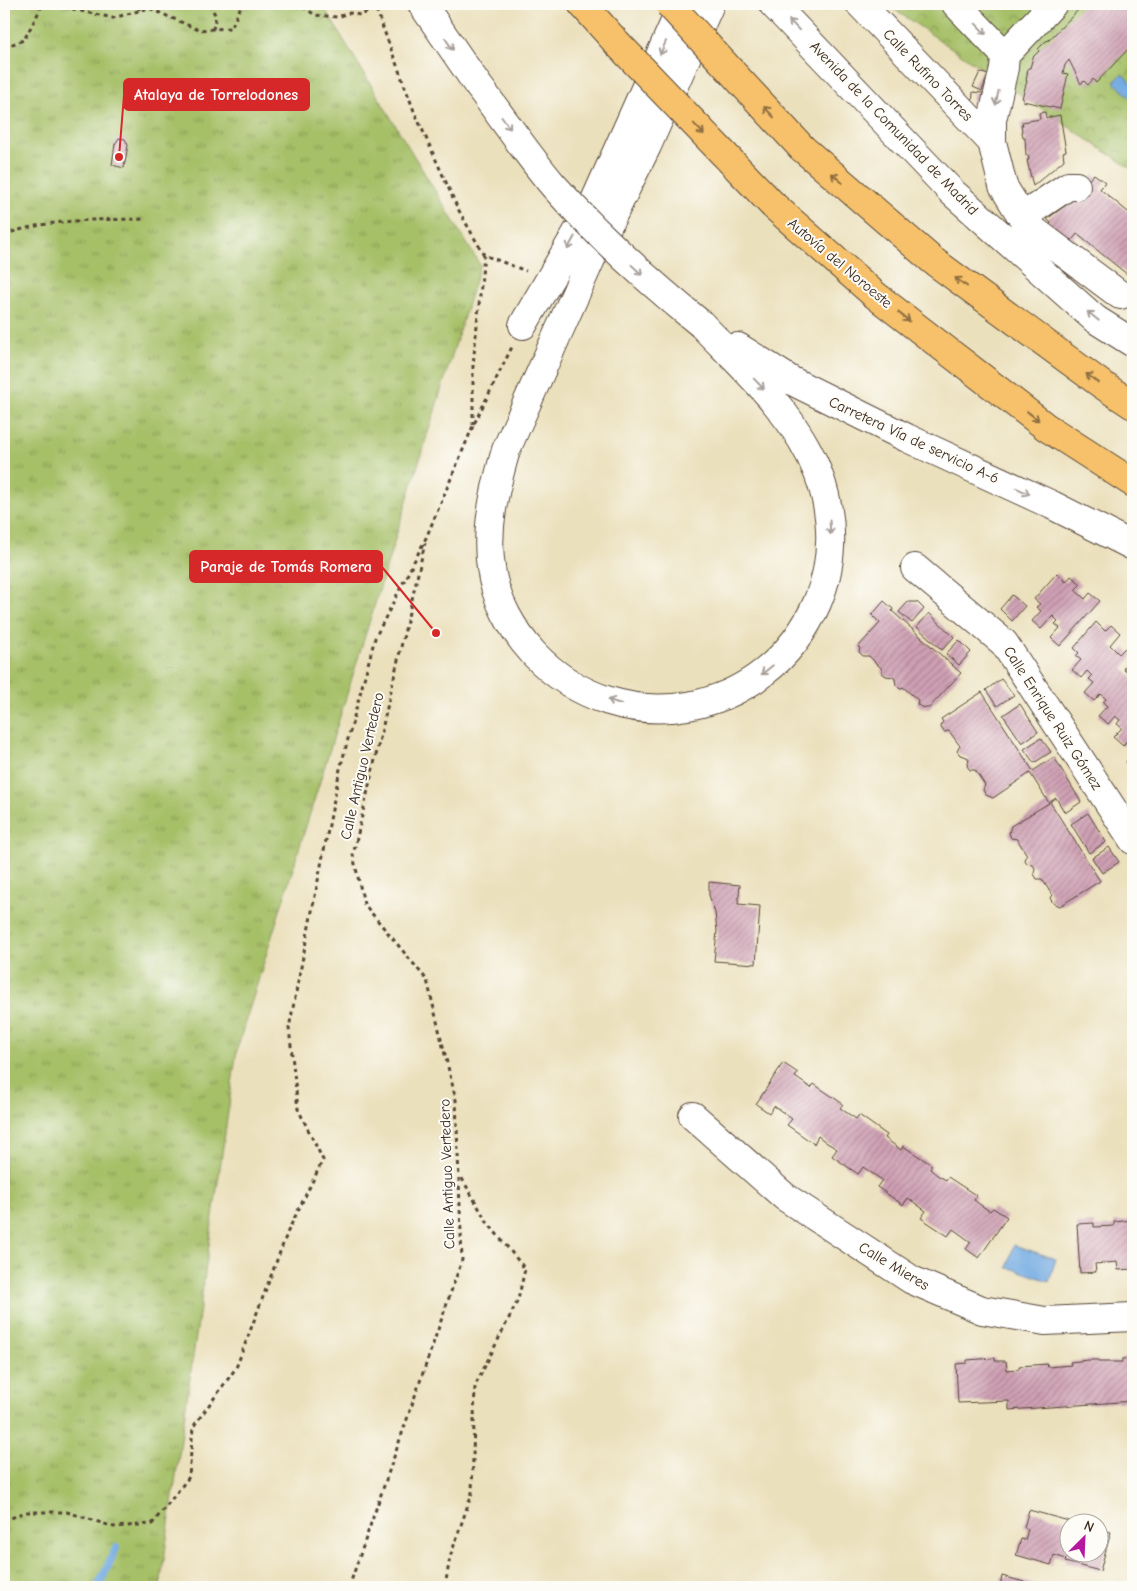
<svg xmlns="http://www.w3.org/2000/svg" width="1137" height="1591" viewBox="0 0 1137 1591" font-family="'Comic Neue',sans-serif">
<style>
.grass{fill:url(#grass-tufts);stroke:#707542}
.park{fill:url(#park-crowns);stroke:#707542}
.water{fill:#73abe2;stroke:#576a80}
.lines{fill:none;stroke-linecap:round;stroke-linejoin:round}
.stream{stroke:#73abe2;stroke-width:8}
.building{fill:url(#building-hatch)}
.minor-casing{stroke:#554536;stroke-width:30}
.highway-casing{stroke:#554536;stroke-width:30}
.path{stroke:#554536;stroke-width:3;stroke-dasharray:4 4;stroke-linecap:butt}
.minor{stroke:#fff;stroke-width:28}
.highway{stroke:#f6c16b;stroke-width:28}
.minor-bridge-casing{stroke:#554536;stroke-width:30;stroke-linecap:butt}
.highway-bridge-casing{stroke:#554536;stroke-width:30;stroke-linecap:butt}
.minor-bridge{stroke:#fff;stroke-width:28}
.highway-bridge{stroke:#f6c16b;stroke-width:28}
.oneway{stroke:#a79f9a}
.oneway2{stroke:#8f6e41}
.labels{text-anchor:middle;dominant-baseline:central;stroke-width:4;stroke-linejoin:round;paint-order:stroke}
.street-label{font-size:15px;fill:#3b2a1e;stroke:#fdfcf7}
.leader{fill:none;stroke:#d62828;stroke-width:2}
.callout-dot{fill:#d62828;stroke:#fdfcf7;stroke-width:2}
.callout{fill:#d62828;stroke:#d62828;stroke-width:2}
.callout-label{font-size:16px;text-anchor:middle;font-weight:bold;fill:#fff}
</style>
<defs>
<pattern id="grass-tufts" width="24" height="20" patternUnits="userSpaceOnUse" patternTransform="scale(1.25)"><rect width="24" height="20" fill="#a6c067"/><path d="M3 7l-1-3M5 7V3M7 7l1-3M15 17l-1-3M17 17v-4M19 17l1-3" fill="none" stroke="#889c54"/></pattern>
<pattern id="park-crowns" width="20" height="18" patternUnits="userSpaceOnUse" patternTransform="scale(1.25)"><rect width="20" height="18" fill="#a6c067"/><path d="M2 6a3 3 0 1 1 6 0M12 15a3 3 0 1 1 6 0" fill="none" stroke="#889c54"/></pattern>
<pattern id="building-hatch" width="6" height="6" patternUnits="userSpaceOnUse" patternTransform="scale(1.25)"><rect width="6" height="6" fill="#cfa0b4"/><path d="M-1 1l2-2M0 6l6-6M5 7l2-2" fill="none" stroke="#a98392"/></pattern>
</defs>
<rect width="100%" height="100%" fill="#fdfcf7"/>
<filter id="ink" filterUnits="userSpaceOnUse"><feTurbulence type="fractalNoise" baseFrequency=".02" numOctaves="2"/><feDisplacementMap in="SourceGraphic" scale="10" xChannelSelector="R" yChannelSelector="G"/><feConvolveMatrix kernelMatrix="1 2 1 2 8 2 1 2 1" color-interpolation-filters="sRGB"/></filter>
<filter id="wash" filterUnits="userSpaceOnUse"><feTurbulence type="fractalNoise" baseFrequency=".0096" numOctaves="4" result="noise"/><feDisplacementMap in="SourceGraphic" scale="20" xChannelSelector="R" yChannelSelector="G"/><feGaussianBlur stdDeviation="1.12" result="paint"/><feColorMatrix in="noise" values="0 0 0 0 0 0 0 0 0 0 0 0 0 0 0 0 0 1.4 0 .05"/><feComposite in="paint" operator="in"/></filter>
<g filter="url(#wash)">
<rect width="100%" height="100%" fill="#ebe0bc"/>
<path class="grass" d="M 4,4 L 322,4 L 480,265 L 237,1049 L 160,1587 L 4,1587 Z"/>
<path class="park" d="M 886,4 L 1133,4 L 1133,170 Z"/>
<path class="water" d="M 1122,74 L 1133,84 L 1133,100 L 1114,82 Z
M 1014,1245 L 1056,1259 L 1049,1281 L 1007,1267 Z"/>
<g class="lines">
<path class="stream" d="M 98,1587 L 116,1548"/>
</g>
<g id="blocks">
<path class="building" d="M 1084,4 L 1133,4 L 1133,44 L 1096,83 L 1093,79 L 1088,85 L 1084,81 L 1081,84 L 1069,60 L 1065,65 L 1063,73 L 1068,74 L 1060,109 L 1023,101 L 1023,98 L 1022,98 L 1027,81 L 1026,81 L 1028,68 L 1030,68 L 1033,57 L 1039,51 L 1038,49 L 1046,41 L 1049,40 Z
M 980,72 L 988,75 L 982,91 L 973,87 Z
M 973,92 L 983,93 L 982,109 L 972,109 Z
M 1045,112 L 1046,118 L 1060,115 L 1066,151 L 1063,152 L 1064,160 L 1033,186 L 1027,160 L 1029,160 L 1028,155 L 1026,155 L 1025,138 L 1023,138 L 1021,125 L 1023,125 L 1022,122 L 1040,119 L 1039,113 Z
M 119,138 L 125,139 L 128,145 L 124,168 L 112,165 L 115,144 Z
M 1094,174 L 1105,182 L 1100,189 L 1133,216 L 1133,279 L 1077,234 L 1069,244 L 1048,227 L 1051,223 L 1047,219 L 1070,202 Z
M 1057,573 L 1066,582 L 1071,576 L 1081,584 L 1075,590 L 1085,599 L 1090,593 L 1100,601 L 1060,646 L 1051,638 L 1060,628 L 1055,624 L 1058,621 L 1053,616 L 1041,629 L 1032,621 L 1041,611 L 1036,607 L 1040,604 L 1034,599 Z
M 1012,595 L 1025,606 L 1012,621 L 1000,609 Z
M 884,601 L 893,609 L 892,611 L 961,673 L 929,708 L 921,707 L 917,704 L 918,700 L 903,687 L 900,689 L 896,685 L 895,679 L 893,677 L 886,676 L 882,673 L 882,669 L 869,656 L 863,656 L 859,652 L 860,648 L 858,647 L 880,623 L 872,615 Z
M 908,602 L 917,602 L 924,609 L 912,623 L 899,612 Z
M 929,613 L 954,637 L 942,650 L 917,627 Z
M 1096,622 L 1105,631 L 1111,625 L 1120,633 L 1110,645 L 1119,654 L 1125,648 L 1133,655 L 1123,669 L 1133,678 L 1133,751 L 1130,748 L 1133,744 L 1127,740 L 1123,746 L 1113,737 L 1122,728 L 1117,724 L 1120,720 L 1115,716 L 1108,724 L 1098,716 L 1107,706 L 1103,702 L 1106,699 L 1101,694 L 1094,701 L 1085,693 L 1094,683 L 1089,679 L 1092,676 L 1087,671 L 1081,678 L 1072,670 L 1081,660 L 1076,656 L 1079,653 L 1074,648 Z
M 959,640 L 971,652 L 959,665 L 946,654 Z
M 1001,679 L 1014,695 L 997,706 L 986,690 Z
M 982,692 L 1033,771 L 1054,757 L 1081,802 L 1065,813 L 1056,798 L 1050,802 L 1100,881 L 1060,906 L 1053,903 L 1050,898 L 1052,895 L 1042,879 L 1037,879 L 1034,874 L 1035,868 L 1033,865 L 1027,863 L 1024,859 L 1027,855 L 1017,839 L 1011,838 L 1009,833 L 1011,826 L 1049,803 L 1030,773 L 993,798 L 986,795 L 983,790 L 985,785 L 975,770 L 970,770 L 967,766 L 969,760 L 967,757 L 960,755 L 957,751 L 960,746 L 949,731 L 944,732 L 940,726 L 943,722 L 941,719 Z
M 1020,704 L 1038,732 L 1022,743 L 1003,715 Z
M 1041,738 L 1051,752 L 1034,763 L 1024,749 Z
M 1133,753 L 1133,769 L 1126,762 Z
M 1088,813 L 1106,842 L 1089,853 L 1071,824 Z
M 1109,847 L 1119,862 L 1102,873 L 1092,858 Z
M 709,882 L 740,885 L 738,904 L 760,906 L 756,964 L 714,961 L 717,931 L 715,913 L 709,895 Z
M 783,1063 L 798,1073 L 795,1077 L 811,1088 L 814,1084 L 843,1104 L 840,1108 L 856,1119 L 859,1115 L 887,1135 L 885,1138 L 901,1150 L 903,1146 L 932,1165 L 930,1169 L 937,1175 L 946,1180 L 948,1177 L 977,1196 L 974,1200 L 982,1206 L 990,1211 L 993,1208 L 1007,1217 L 979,1258 L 966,1249 L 971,1242 L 953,1229 L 948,1236 L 921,1218 L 926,1211 L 908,1198 L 903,1205 L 877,1187 L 882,1180 L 863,1167 L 858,1174 L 832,1156 L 837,1149 L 827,1143 L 818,1136 L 814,1144 L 787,1125 L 792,1119 L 774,1106 L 769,1113 L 756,1104 Z
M 1133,1220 L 1133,1269 L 1118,1270 L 1117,1262 L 1095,1264 L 1096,1272 L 1080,1273 L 1077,1224 L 1094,1223 L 1094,1227 L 1114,1226 L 1114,1222 Z
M 995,1358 L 995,1361 L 1006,1361 L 1007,1370 L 1019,1369 L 1019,1366 L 1047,1364 L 1048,1367 L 1071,1365 L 1070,1362 L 1088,1360 L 1098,1360 L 1098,1362 L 1122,1362 L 1122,1359 L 1133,1358 L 1133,1401 L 1009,1410 L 1009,1401 L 958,1403 L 956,1364 L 967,1363 L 967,1360 Z
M 1029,1510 L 1076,1523 L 1070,1524 L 1070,1554 L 1100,1554 L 1100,1529 L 1111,1532 L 1100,1571 L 1065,1562 L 1066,1559 L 1054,1555 L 1051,1565 L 1016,1555 L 1021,1539 L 1025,1540 L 1028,1529 L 1024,1527 Z
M 1002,1576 L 1043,1587 L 1000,1587 Z"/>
</g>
</g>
<g filter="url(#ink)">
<use href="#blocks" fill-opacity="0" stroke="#554536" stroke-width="1"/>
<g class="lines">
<defs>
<path id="minor" d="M 422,4 L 477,84
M 773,4 L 952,192 L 1095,319 L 1133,343
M 860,4 L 992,142
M 956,4 L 1005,55
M 1053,4 L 1005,55 L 1004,68 L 992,120 L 992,142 L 1003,186 L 1022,217 L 1032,229 L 1120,295
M 1022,217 L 1068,186 L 1076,186
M 701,324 C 744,369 795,413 818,473 C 834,515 835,561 817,603 C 767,718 621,745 534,654 C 513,631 495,600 491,568 C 485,528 495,488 506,450 L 591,259 L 647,146 L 710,4
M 523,325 L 593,205 L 683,4
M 738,347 L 792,381 L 907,438 L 1052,505 L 1133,546
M 915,568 L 1004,643 L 1133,840
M 693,1116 L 785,1197 L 912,1280 L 982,1310 L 1045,1321 L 1133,1317"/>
<path id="highway" d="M 582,4 L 617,43
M 802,148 L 932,260 L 1101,384 L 1133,405
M 774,206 L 875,295 L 1046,427 L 1133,483"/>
</defs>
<use href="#minor" class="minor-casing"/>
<use href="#highway" class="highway-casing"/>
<path class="path" d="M 49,4 L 113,18 L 149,8 L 199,30 L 231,28 L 242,4
M 209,4 L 216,16 L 213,29
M 279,4 L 305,8 L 315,15 L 337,17 L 350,13 L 360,15 L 376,9
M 371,4 L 376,9 L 414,111 L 458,209 L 484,255 L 526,271
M 139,10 L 140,4
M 4,47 L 24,40 L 43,4
M 4,235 C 50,218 98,220 146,219
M 473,425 L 473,365 L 484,255
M 4,1521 L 25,1512 L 67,1512 L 114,1527 L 152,1524 L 189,1477 L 193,1427 L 236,1368 L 288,1231 L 323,1160 L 298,1109 L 289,1028 L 340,769 L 375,638 L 426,538 L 473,426 L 512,347
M 349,1587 L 462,1260 L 456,1100 L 427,980 L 364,904 L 353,855 L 425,543
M 445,1587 L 450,1557 L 472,1493 L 475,1386 L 518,1300 L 525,1269 L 487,1222 L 460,1175"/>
<use href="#minor" class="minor"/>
<use href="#highway" class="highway"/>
<defs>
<path id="minor-bridge" d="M 477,84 C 502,117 526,153 553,185 C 598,236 648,281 701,324"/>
<path id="highway-bridge" d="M 669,4 L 802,148
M 617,43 L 774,206"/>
</defs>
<use href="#minor-bridge" class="minor-bridge-casing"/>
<use href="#highway-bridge" class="highway-bridge-casing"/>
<use href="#minor-bridge" class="minor-bridge"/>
<use href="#highway-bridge" class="highway-bridge"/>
</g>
<defs><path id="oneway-shaft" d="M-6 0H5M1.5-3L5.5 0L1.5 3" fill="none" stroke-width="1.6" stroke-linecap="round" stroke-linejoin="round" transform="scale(1.25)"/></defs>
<g class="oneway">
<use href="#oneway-shaft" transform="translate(794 25) rotate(-134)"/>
<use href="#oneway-shaft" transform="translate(981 29) rotate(46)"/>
<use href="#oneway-shaft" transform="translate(449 44) rotate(56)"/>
<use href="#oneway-shaft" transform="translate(663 48) rotate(114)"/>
<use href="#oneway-shaft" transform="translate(997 98) rotate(103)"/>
<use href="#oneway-shaft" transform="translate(506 123) rotate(53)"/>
<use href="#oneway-shaft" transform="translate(571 243) rotate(119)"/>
<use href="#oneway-shaft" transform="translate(637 270) rotate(43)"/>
<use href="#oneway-shaft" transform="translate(1093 316) rotate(-141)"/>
<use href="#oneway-shaft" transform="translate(759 384) rotate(46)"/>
<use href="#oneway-shaft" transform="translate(1023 491) rotate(25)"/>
<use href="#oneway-shaft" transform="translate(830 527) rotate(86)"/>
<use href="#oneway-shaft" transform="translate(767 670) rotate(141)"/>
<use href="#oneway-shaft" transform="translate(615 702) rotate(-163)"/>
</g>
<g class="oneway2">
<use href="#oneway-shaft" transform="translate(769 112) rotate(-133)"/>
<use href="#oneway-shaft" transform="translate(699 129) rotate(46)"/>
<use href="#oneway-shaft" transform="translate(837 178) rotate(-139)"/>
<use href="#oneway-shaft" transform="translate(961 282) rotate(-144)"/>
<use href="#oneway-shaft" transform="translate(904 317) rotate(38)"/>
<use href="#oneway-shaft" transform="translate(1092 378) rotate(-144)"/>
<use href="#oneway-shaft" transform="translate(1033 416) rotate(38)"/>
</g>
</g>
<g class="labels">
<g class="street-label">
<text transform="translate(928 75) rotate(46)">Calle Rufino Torres</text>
<text transform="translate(894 128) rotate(46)">Avenida de la Comunidad de Madrid</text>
<text transform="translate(840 263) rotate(40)">Autovía del Noroeste</text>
<text transform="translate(914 440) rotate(25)">Carretera Vía de servicio A-6</text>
<text transform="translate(1053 718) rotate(57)">Calle Enrique Ruiz Gómez</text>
<text transform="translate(362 766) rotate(-77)">Calle Antiguo Vertedero</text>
<text transform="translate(447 1174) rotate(-92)">Calle Antiguo Vertedero</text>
<text transform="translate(894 1266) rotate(31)">Calle Mieres</text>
</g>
</g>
<path class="leader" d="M119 157L124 95M436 633L382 567"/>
<g class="callout-dot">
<circle cx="119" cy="157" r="5"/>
<circle cx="436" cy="633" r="5"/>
</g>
<g class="callout">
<rect x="124" y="79" width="185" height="31" rx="5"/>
<rect x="190" y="551" width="192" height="31" rx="5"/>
</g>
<g class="callout-label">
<text x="216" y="100">Atalaya de Torrelodones</text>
<text x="286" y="572">Paraje de Tomás Romera</text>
</g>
<rect width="1137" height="1591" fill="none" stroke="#fdfcf7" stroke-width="20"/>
<g transform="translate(1084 1538) rotate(24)"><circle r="24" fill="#fdfcf7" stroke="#afa8a0"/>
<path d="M0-4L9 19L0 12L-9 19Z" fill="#b5179e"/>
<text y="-8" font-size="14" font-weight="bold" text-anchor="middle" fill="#3b2a1e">N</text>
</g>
</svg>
